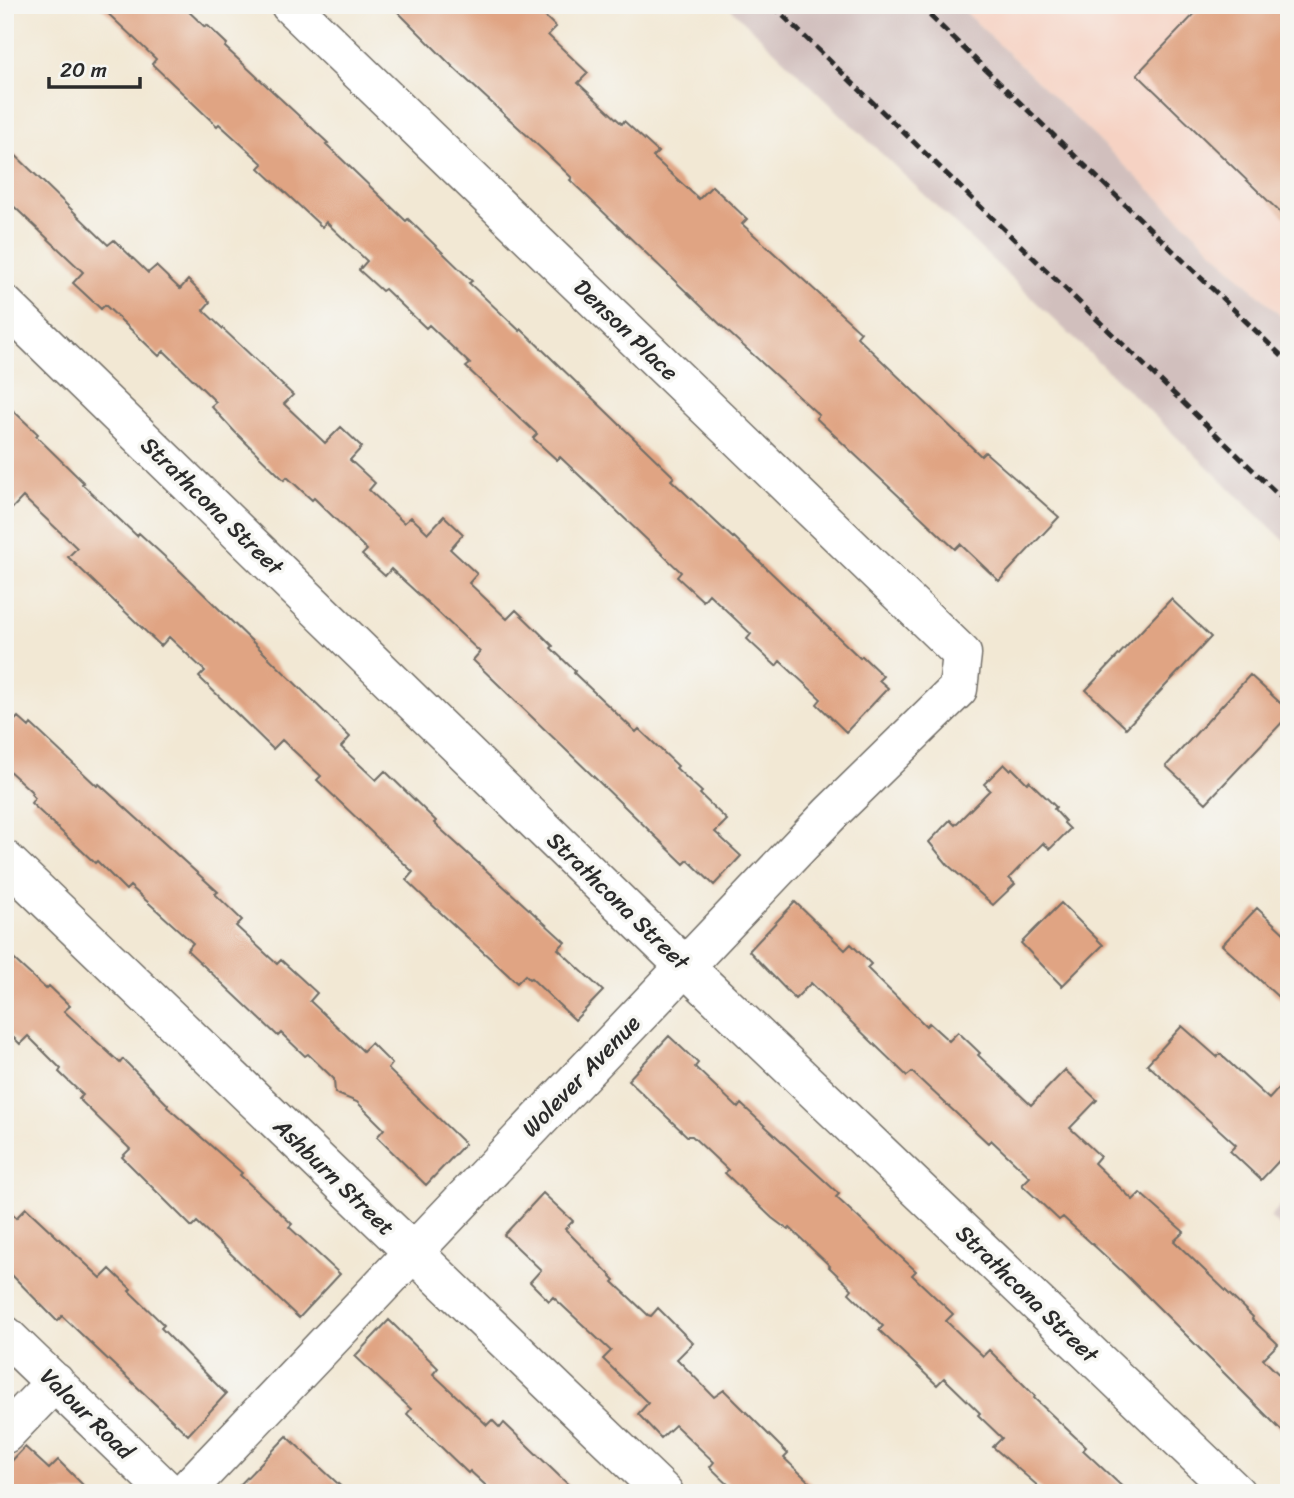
<svg xmlns="http://www.w3.org/2000/svg" width="1294" height="1498" viewBox="0 0 1294 1498" font-family="Sriracha,sans-serif">
<style>
.built{fill:#f6d2c3}
.industrial{fill:#d1bfbd}
.building{fill:#e0a483}
.lines{fill:none;stroke-linecap:round;stroke-linejoin:round}
.minor-casing{stroke:#716d66;stroke-width:41}
.minor{stroke:#fff;stroke-width:38}
.rail{stroke:#2b2b2b;stroke-width:5;stroke-dasharray:10 5;stroke-linecap:butt}
.labels{text-anchor:middle;dominant-baseline:central;stroke-width:7;stroke-linejoin:round;paint-order:stroke}
.street-label{font-size:23px;fill:#2b2b2b;stroke:#f6f6f2}
</style>
<rect width="100%" height="100%" fill="#f6f6f2"/>
<filter id="ink" filterUnits="userSpaceOnUse"><feTurbulence type="fractalNoise" baseFrequency=".0143" numOctaves="2"/><feDisplacementMap in="SourceGraphic" scale="14" xChannelSelector="R" yChannelSelector="G"/><feConvolveMatrix kernelMatrix="1 2 1 2 8 2 1 2 1" color-interpolation-filters="sRGB"/></filter>
<filter id="wash" filterUnits="userSpaceOnUse"><feTurbulence type="fractalNoise" baseFrequency=".00686" numOctaves="4" result="noise"/><feDisplacementMap in="SourceGraphic" scale="28" xChannelSelector="R" yChannelSelector="G"/><feGaussianBlur stdDeviation="1.57" result="paint"/><feColorMatrix in="noise" values="0 0 0 0 0 0 0 0 0 0 0 0 0 0 0 0 0 1.4 0 .05"/><feComposite in="paint" operator="in"/></filter>
<g filter="url(#wash)">
<rect width="100%" height="100%" fill="#f2e8d4"/>
<path class="built" d="M 958,5 L 1289,5 L 1289,324 Z"/>
<path class="industrial" d="M 727,5 L 958,5 L 1289,324 L 1289,545 Z
M 1289,1196 L 1289,1235 L 1270,1217 Z"/>
<g id="blocks">
<path class="building" d="M 99,5 L 182,5 L 205,27 L 207,25 L 227,44 L 225,47 L 328,143 L 326,144 L 406,221 L 408,219 L 472,281 L 469,283 L 520,331 L 521,329 L 674,477 L 671,480 L 733,538 L 734,537 L 860,658 L 862,656 L 883,676 L 879,680 L 888,688 L 846,732 L 817,704 L 821,699 L 780,661 L 776,666 L 747,639 L 751,634 L 709,594 L 703,601 L 677,577 L 681,572 L 560,457 L 557,460 L 533,438 L 537,434 L 466,367 L 470,364 L 429,325 L 426,328 L 385,289 L 382,291 L 359,270 L 367,261 L 326,222 L 322,227 L 259,168 L 263,164 L 219,124 L 217,126 L 152,64 L 156,59 Z
M 391,5 L 533,5 L 556,27 L 548,35 L 588,73 L 578,83 L 622,124 L 624,121 L 658,152 L 653,157 L 699,199 L 712,186 L 747,219 L 742,224 L 861,332 L 857,337 L 935,412 L 981,456 L 985,452 L 1059,517 L 999,581 L 960,544 L 955,549 L 816,418 L 819,415 L 725,329 L 570,180 L 572,178 L 545,152 L 453,67 Z
M 1203,5 L 1289,5 L 1289,221 L 1137,74 Z
M 5,145 L 108,245 L 114,240 L 148,273 L 156,266 L 180,289 L 188,280 L 210,302 L 203,310 L 293,395 L 284,404 L 325,443 L 341,427 L 362,447 L 350,460 L 375,483 L 369,490 L 404,523 L 411,517 L 428,533 L 444,516 L 463,534 L 450,549 L 477,574 L 469,583 L 507,619 L 516,610 L 553,646 L 551,648 L 575,671 L 574,673 L 636,732 L 639,729 L 678,766 L 676,768 L 702,792 L 700,794 L 727,820 L 715,832 L 741,856 L 714,885 L 688,860 L 684,864 L 473,660 L 480,652 L 440,614 L 391,569 L 385,576 L 362,555 L 367,550 L 314,498 L 312,500 L 287,477 L 284,480 L 235,432 L 211,406 L 216,402 L 164,351 L 159,356 L 105,305 L 101,309 L 73,283 L 83,272 L 5,198 Z
M 5,403 L 38,434 L 36,436 L 84,483 L 82,484 L 137,536 L 139,533 L 176,567 L 350,737 L 341,747 L 376,780 L 385,771 L 436,821 L 434,823 L 565,942 L 558,949 L 603,991 L 575,1020 L 531,978 L 529,979 L 525,975 L 517,983 L 430,903 L 406,880 L 413,872 L 317,780 L 321,776 L 282,740 L 273,749 L 199,677 L 205,671 L 169,637 L 161,646 L 68,557 L 77,548 L 23,497 L 5,516 Z
M 1171,599 L 1211,637 L 1126,728 L 1086,690 Z
M 1250,675 L 1289,711 L 1289,715 L 1206,803 L 1166,766 Z
M 18,717 L 29,727 L 31,724 L 97,786 L 99,784 L 218,892 L 215,894 L 242,920 L 236,926 L 277,964 L 281,960 L 317,993 L 310,1001 L 363,1051 L 371,1043 L 392,1064 L 388,1069 L 465,1144 L 426,1185 L 377,1137 L 384,1129 L 357,1102 L 335,1093 L 334,1079 L 308,1054 L 305,1056 L 281,1033 L 278,1036 L 187,950 L 193,943 L 130,886 L 126,890 L 97,861 L 95,863 L 31,803 L 35,798 L 31,794 L 32,792 L 5,767 L 5,731 Z
M 1004,764 L 1010,770 L 1012,768 L 1027,783 L 1029,781 L 1056,807 L 1054,809 L 1065,821 L 1064,823 L 1070,829 L 1050,849 L 1043,843 L 1009,878 L 1015,884 L 993,905 L 948,865 L 929,842 L 950,820 L 955,825 L 990,790 L 984,784 Z
M 795,902 L 845,950 L 851,944 L 871,964 L 867,968 L 926,1026 L 929,1023 L 949,1041 L 958,1032 L 980,1053 L 978,1055 L 1031,1105 L 1065,1070 L 1097,1100 L 1070,1128 L 1100,1156 L 1094,1163 L 1133,1200 L 1140,1193 L 1184,1232 L 1174,1241 L 1253,1317 L 1252,1319 L 1278,1344 L 1263,1359 L 1289,1384 L 1289,1438 L 1127,1276 L 1063,1217 L 1059,1220 L 1022,1185 L 1030,1177 L 991,1140 L 988,1143 L 912,1072 L 907,1076 L 811,983 L 795,999 L 749,951 Z
M 1061,903 L 1103,945 L 1062,986 L 1021,943 Z
M 1257,908 L 1289,938 L 1289,1007 L 1222,945 Z
M 5,951 L 46,989 L 49,986 L 70,1006 L 64,1011 L 120,1063 L 123,1059 L 168,1105 L 167,1107 L 242,1173 L 240,1175 L 292,1224 L 289,1227 L 340,1274 L 299,1318 L 197,1222 L 192,1227 L 122,1157 L 130,1149 L 79,1099 L 83,1095 L 59,1072 L 61,1069 L 28,1036 L 20,1044 L 5,1029 Z
M 1182,1026 L 1217,1057 L 1220,1054 L 1269,1099 L 1289,1077 L 1289,1150 L 1261,1180 L 1230,1151 L 1236,1145 L 1147,1064 Z
M 669,1036 L 698,1063 L 695,1067 L 738,1108 L 741,1104 L 839,1194 L 836,1197 L 916,1271 L 912,1275 L 953,1314 L 946,1321 L 983,1356 L 989,1350 L 1035,1396 L 1034,1398 L 1086,1447 L 1083,1450 L 1129,1493 L 1046,1493 L 993,1447 L 1002,1438 L 978,1415 L 980,1413 L 944,1378 L 937,1385 L 879,1330 L 883,1326 L 849,1293 L 852,1289 L 829,1267 L 830,1266 L 790,1228 L 788,1230 L 772,1218 L 725,1173 L 728,1170 L 692,1136 L 687,1136 L 628,1080 Z
M 543,1193 L 573,1221 L 565,1229 L 615,1280 L 613,1282 L 648,1315 L 651,1316 L 658,1308 L 693,1343 L 677,1359 L 714,1397 L 724,1390 L 788,1454 L 784,1458 L 821,1493 L 737,1493 L 710,1467 L 714,1462 L 675,1425 L 661,1438 L 638,1414 L 648,1403 L 603,1359 L 611,1351 L 553,1297 L 549,1301 L 530,1282 L 541,1270 L 504,1235 Z
M 5,1207 L 16,1218 L 26,1208 L 101,1278 L 110,1269 L 131,1289 L 129,1291 L 164,1325 L 161,1328 L 226,1394 L 188,1435 L 62,1316 L 57,1321 L 5,1268 Z
M 389,1320 L 438,1368 L 433,1374 L 487,1425 L 492,1420 L 500,1428 L 504,1423 L 577,1493 L 494,1493 L 470,1471 L 468,1473 L 407,1414 L 411,1409 L 355,1356 Z
M 287,1436 L 308,1456 L 348,1493 L 232,1493 Z
M 25,1447 L 49,1469 L 58,1460 L 91,1493 L 5,1493 L 5,1468 Z"/>
</g>
</g>
<g filter="url(#ink)">
<use href="#blocks" fill-opacity="0" stroke="#716d66" stroke-width="2"/>
<g class="lines">
<defs>
<path id="minor" d="M 5,305 L 703,984 L 1236,1493
M 5,860 L 664,1493
M 5,1335 L 169,1493
M 5,1434 L 55,1382
M 184,1493 L 830,814 L 958,689 L 962,654 L 290,5"/>
</defs>
<use href="#minor" class="minor-casing"/>
<use href="#minor" class="minor"/>
<path class="rail" d="M 772,5 L 1289,505
M 919,5 L 1289,363"/>
</g>
</g>
<g class="labels">
<g class="street-label">
<text transform="translate(626 330) rotate(44)">Denson Place</text>
<text transform="translate(212 506) rotate(44)">Strathcona Street</text>
<text transform="translate(618 901) rotate(44)">Strathcona Street</text>
<text transform="translate(581 1076) rotate(-46)">Wolever Avenue</text>
<text transform="translate(334 1177) rotate(44)">Ashburn Street</text>
<text transform="translate(1027 1294) rotate(44)">Strathcona Street</text>
<text transform="translate(87 1414) rotate(44)">Valour Road</text>
</g>
</g>
<rect width="1294" height="1498" fill="none" stroke="#f6f6f2" stroke-width="28"/>
<path d="M49 77v10h91v-10" fill="none" stroke="#2b2b2b" stroke-width="3.5"/>
<text x="60" y="77" font-size="21" fill="#2b2b2b" stroke="#f6f6f2" stroke-width="5" paint-order="stroke">20 m</text>
</svg>
